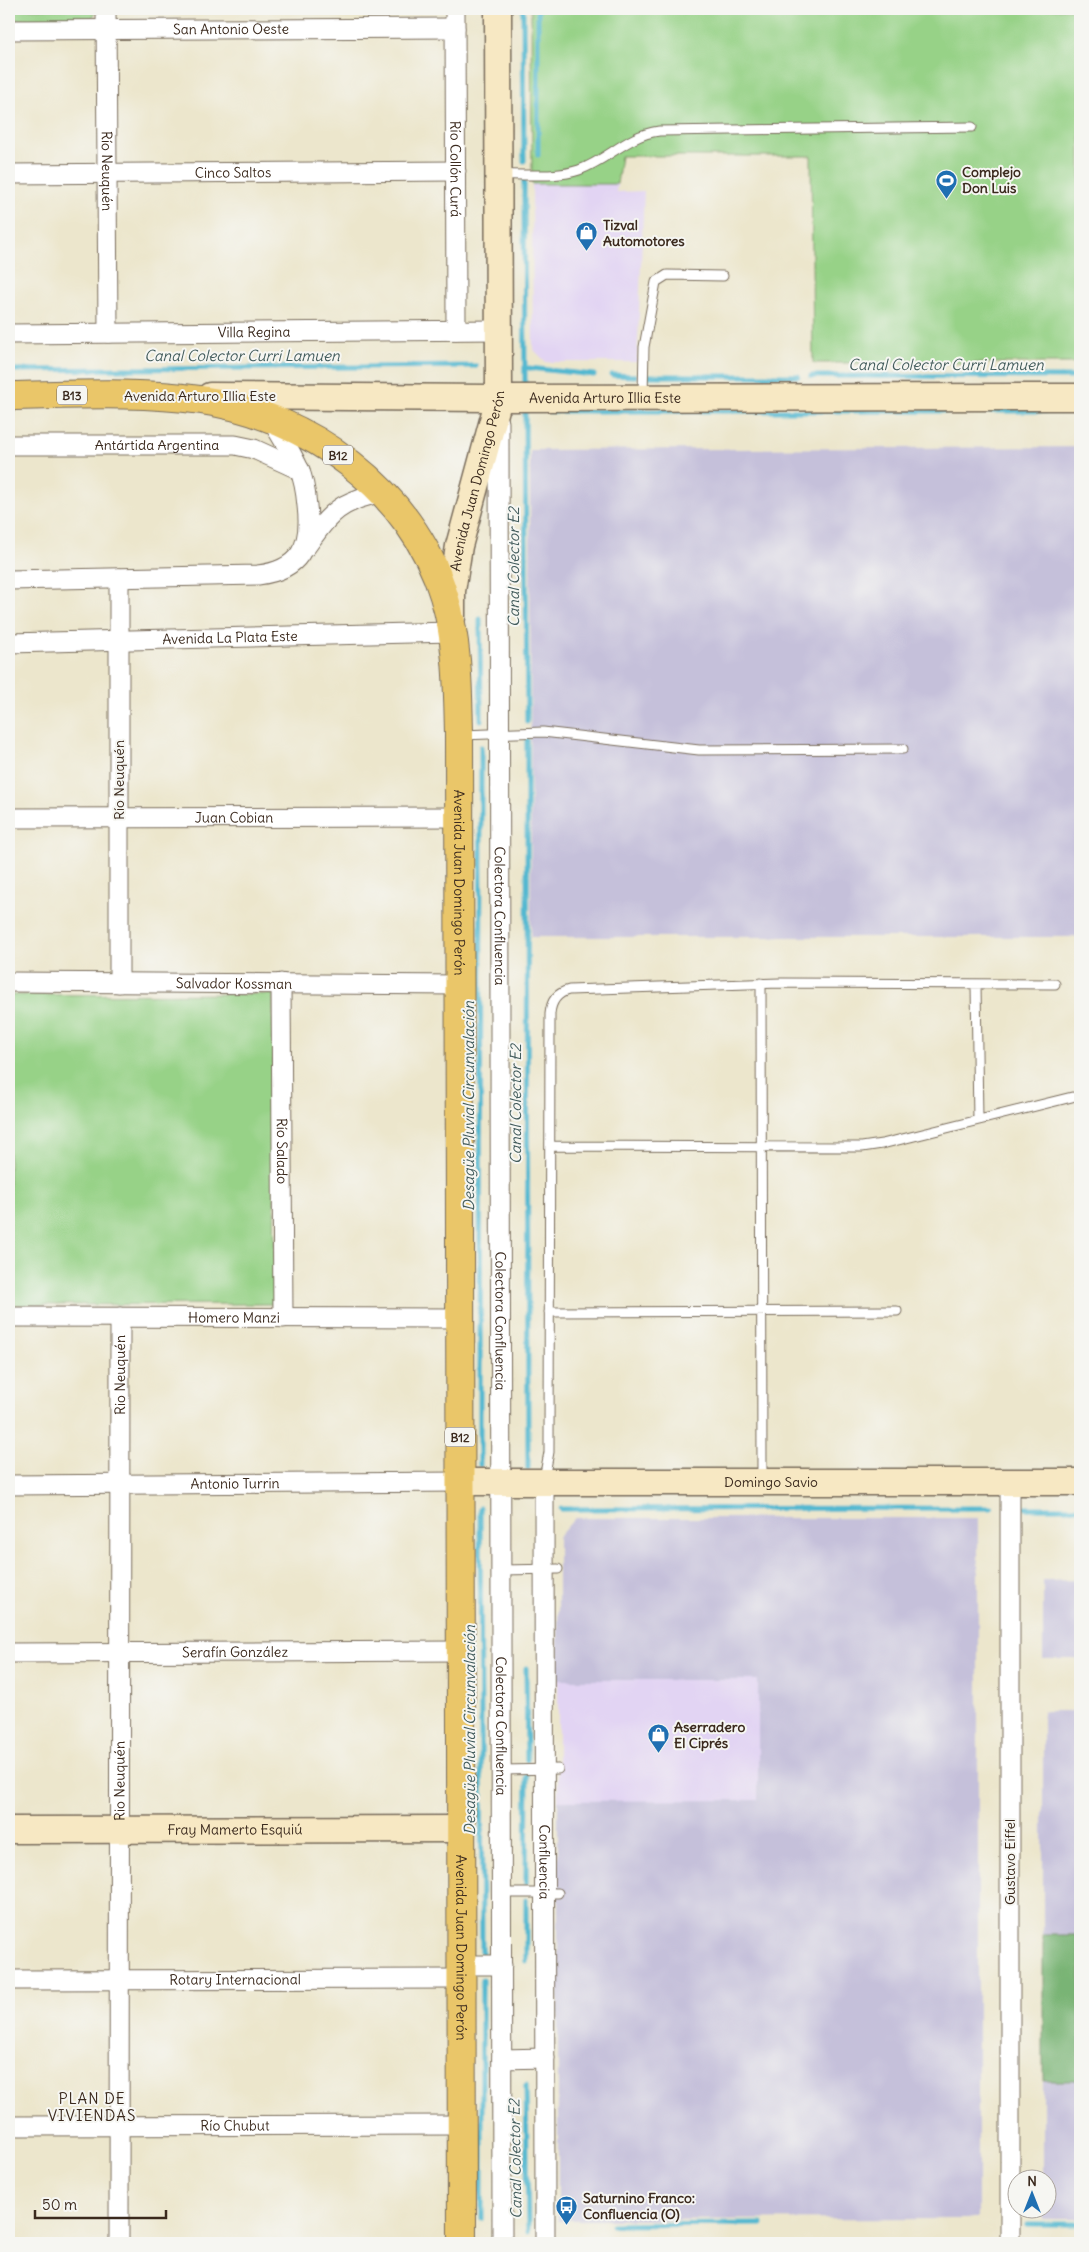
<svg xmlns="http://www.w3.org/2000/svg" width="1089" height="2252" viewBox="0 0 1089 2252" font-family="Delius,sans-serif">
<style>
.built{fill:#e2d4f3}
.industrial{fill:#c5c0da}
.green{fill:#97d287;stroke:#697e52}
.forest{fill:#79b474;stroke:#5a6f49}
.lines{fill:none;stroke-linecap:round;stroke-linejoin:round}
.stream{stroke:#52b8d0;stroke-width:5}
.lane-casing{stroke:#796c5b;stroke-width:11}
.street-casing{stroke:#796c5b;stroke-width:21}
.secondary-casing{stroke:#796c5b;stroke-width:29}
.primary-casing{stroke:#796c5b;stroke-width:30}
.lane{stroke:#fff;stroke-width:9}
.street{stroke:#fff;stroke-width:19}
.secondary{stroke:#f7e8c3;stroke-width:26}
.primary{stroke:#eac669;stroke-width:28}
.labels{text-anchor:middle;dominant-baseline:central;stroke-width:4;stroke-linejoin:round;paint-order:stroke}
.shield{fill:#f6f6f2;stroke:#73675e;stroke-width:1}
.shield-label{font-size:12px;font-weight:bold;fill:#3b2a1e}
.street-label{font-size:14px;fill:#3b2a1e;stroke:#f6f6f2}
.poi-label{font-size:14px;font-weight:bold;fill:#3b2a1e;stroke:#f6f6f2;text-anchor:start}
.water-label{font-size:15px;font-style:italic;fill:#435c5c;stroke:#f6f6f2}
.neighbourhood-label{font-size:15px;letter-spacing:1px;fill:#3b2a1e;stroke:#f6f6f2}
</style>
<rect width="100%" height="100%" fill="#f6f6f2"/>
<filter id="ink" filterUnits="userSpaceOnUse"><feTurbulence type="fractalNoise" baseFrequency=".02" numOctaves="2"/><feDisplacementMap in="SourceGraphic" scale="10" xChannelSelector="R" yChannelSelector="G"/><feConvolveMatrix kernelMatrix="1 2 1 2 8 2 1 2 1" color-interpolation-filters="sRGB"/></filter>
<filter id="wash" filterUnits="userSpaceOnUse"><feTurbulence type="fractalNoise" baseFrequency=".0096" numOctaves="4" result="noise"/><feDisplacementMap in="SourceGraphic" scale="20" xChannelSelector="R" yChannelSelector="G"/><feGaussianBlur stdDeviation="1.12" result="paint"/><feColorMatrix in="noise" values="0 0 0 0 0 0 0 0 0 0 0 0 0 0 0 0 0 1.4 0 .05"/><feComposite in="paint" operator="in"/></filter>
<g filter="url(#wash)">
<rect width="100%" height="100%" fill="#ece6cc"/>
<path class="built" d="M 532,184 L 617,184 L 616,192 L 644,191 L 637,362 L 546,362 L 533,349 Z
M 558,1680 L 758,1680 L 758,1801 L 558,1801 Z"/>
<path class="industrial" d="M 1080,447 L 1080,937 L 531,937 L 530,450 Z
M 575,1518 L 978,1518 L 978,2219 L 558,2220 L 558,1801 L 758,1800 L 758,1680 L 558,1680 L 558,1537 Z
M 1080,1580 L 1080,1659 L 1043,1659 L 1043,1581 Z
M 1043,1711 L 1080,1711 L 1080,1935 L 1043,1935 Z
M 1043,2081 L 1080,2081 L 1080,2219 L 1043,2219 L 1043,2210 L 1046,2210 L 1046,2180 L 1043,2179 Z"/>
<path class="green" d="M 9,9 L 96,9 L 94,16 L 89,19 L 9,20 Z
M 531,9 L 1080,9 L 1080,363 L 813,363 L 811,156 L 621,156 L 617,184 L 532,184 Z
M 273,994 L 275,1304 L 9,1305 L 9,995 Z"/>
<path class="forest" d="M 1043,1935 L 1080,1935 L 1080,2081 L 1043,2081 Z"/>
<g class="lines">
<path class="stream" d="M 523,9 L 524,161
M 538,9 L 538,155
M 524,181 L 525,388
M 529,368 L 594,375
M 9,370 L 476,366
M 612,375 L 635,376
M 648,376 L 798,376
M 811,376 L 1080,377
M 525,411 L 527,722
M 550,411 L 1080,411
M 480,619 L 481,720
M 527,740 L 528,1468
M 480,1465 L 481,747
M 480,1508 L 482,1952
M 1026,1508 L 1080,1508
M 561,1509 L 991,1508
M 526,1668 L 527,1760
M 526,1883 L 527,1776
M 526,1961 L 526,1900
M 482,1980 L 482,2219
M 526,2085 L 528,2232
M 1027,2224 L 1080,2224
M 612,2225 L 762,2224"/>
</g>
</g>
<g filter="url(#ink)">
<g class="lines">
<defs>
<path id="lane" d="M 501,175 C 525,174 556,178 579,170 C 608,160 627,135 659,131 L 972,127
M 643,395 L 644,347 L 656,282 L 667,275 L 723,276
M 462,735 L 543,732 L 699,750 L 903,749
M 761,983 L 762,1481
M 976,984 L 978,1120
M 550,1146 L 862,1147 L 882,1144 L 1072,1097
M 549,1312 L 897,1311
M 544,1479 L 549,1452 L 550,1014 C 551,1001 557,993 569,990 L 780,983 L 1055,984
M 501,1570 L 558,1569
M 501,1770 L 558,1769
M 502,1893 L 558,1893"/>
<g id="street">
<path id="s1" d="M 106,9 L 108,333"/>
<path id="s2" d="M 455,9 L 456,330"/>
<path id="s3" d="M 9,30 L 455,28"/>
<path id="s4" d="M 9,174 L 456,171"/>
<path id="s5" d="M 9,334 L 499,330"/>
<path id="s6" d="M 499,422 L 502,2243"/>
<path id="s7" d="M 9,445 L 235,445 L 254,449 L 300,470"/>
<path d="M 306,547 C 318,530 331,510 351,502 C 361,497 371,496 381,491"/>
<path d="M 119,578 L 119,983"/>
<path d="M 9,580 L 258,575 C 300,570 312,546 307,506 C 306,494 304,480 299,469 C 291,451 280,435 271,419"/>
<path id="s8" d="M 9,643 L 452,632"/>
<path id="s9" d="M 9,818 L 459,817"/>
<path id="s10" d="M 9,982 L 459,985"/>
<path id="s11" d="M 281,983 L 283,1318"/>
<path id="s12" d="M 9,1317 L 460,1318"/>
<path id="s13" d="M 544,1482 L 545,2243"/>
<path id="s14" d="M 9,1485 L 461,1482"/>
<path id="s15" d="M 9,1653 L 461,1651"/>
<path d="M 461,1965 L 502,1965"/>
<path id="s16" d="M 9,1980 L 461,1979"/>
<path d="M 502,2059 L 545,2058"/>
<path id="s17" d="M 9,2126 L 462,2125"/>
<path id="s18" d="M 119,2243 L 120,1317"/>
<path d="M 1010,2243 L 1010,1482"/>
</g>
<g id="secondary">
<path id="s19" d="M 210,396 L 490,398 L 1080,397"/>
<path id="s20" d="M 452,617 L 452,591 L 459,546 L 499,398 L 498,9"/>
<path id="s21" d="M 461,1482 L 1080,1482"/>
<path id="s22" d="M 9,1830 L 461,1829"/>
</g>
<g id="primary">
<path id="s23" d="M 9,396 C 73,395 138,391 201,400 C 308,415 413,491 444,596 C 458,640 458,689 459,735 L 462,2243"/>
</g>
</defs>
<use href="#lane" class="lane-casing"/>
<use href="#street" class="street-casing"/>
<use href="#secondary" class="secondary-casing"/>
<use href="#primary" class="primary-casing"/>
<use href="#lane" class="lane"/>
<use href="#street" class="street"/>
<use href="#secondary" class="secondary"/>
<use href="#primary" class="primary"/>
</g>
</g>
<defs>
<symbol id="stadium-pin" viewBox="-11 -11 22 30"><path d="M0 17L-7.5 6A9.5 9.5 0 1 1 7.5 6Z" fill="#1f6fb2" stroke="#f6f6f2"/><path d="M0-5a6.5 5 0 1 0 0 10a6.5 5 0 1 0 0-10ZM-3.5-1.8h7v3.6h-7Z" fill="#fff"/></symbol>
<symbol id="shop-pin" viewBox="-11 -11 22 30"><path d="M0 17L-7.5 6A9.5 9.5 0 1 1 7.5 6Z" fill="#1f6fb2" stroke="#f6f6f2"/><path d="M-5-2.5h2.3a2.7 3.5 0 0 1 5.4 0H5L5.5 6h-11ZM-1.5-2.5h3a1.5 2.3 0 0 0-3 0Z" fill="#fff"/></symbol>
<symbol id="bus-pin" viewBox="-11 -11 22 30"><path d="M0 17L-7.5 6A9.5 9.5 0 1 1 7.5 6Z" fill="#1f6fb2" stroke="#f6f6f2"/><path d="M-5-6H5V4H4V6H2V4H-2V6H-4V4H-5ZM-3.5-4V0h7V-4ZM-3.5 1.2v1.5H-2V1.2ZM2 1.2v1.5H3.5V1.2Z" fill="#fff"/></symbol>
</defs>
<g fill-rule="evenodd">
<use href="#stadium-pin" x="934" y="168" width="25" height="34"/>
<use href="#shop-pin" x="574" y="220" width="25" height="34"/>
<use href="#shop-pin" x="646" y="1722" width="25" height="34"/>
<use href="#bus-pin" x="554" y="2194" width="25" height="34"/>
</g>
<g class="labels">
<g class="shield">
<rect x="57" y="385.5" width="30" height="19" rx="4"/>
<rect x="323" y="445.5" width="30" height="19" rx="4"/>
<rect x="445" y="1427.5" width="30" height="19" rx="4"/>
</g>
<g class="shield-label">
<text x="72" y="395">B13</text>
<text x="338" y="455">B12</text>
<text x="460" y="1437">B12</text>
</g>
<g class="street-label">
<text stroke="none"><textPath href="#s3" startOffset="222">San Antonio Oeste</textPath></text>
<text stroke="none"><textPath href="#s2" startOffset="160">Río Collón Curá</textPath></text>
<text stroke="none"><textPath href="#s1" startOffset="162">Río Neuquén</textPath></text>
<text stroke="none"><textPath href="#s4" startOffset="224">Cinco Saltos</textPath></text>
<text stroke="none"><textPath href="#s5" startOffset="245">Villa Regina</textPath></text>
<text x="200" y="396">Avenida Arturo Illia Este</text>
<text stroke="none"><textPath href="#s19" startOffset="395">Avenida Arturo Illia Este</textPath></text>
<text stroke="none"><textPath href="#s7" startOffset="148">Antártida Argentina</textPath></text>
<text stroke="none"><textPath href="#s20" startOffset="139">Avenida Juan Domingo Perón</textPath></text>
<text stroke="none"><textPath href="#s8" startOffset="221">Avenida La Plata Este</textPath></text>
<text transform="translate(119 780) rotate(-90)">Río Neuquén</text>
<text stroke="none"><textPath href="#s9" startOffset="225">Juan Cobian</textPath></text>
<text stroke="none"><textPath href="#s23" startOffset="809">Avenida Juan Domingo Perón</textPath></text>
<text stroke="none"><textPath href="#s6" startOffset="494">Colectora Confluencia</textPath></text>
<text stroke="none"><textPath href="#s10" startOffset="225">Salvador Kossman</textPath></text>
<text stroke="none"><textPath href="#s11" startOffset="168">Río Salado</textPath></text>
<text stroke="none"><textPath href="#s12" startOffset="225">Homero Manzi</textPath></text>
<text stroke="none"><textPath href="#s6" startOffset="899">Colectora Confluencia</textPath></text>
<text stroke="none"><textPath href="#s18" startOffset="868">Rio Neuquén</textPath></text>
<text stroke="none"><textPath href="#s21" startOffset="310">Domingo Savio</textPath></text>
<text stroke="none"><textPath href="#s14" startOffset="226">Antonio Turrin</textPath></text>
<text stroke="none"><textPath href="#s15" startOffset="226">Serafín González</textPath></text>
<text stroke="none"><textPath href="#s6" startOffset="1304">Colectora Confluencia</textPath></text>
<text stroke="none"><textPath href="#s18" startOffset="462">Rio Neuquén</textPath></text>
<text stroke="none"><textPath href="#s22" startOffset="226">Fray Mamerto Esquiú</textPath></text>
<text transform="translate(1010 1862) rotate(-90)">Gustavo Eiffel</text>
<text stroke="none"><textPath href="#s13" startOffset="380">Confluencia</textPath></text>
<text stroke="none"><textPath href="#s23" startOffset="1874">Avenida Juan Domingo Perón</textPath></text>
<text stroke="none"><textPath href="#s16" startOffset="226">Rotary Internacional</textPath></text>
<text stroke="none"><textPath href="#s17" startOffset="226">Río Chubut</textPath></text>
</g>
<g class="poi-label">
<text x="962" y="172">Complejo<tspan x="962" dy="16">Don Luis</tspan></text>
<text x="603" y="225">Tizval<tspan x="603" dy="16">Automotores</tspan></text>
<text x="674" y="1727">Aserradero<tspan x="674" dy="16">El Ciprés</tspan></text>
<text x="583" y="2198">Saturnino Franco:<tspan x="583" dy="16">Confluencia (O)</tspan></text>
</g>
<g class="water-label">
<text x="242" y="355">Canal Colector Curri Lamuen</text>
<text x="946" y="364">Canal Colector Curri Lamuen</text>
<text transform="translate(513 567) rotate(-90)">Canal Colector E2</text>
<text transform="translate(515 1104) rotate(-90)">Canal Colector E2</text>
<text transform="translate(468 1106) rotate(-90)">Desagüe Pluvial Circunvalación</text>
<text transform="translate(469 1730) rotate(-90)">Desagüe Pluvial Circunvalación</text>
<text transform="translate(515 2159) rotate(-91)">Canal Colector E2</text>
</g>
<g class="neighbourhood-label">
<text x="92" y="2098">PLAN DE<tspan x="92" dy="17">VIVIENDAS</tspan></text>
</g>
</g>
<rect width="1089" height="2252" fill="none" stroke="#f6f6f2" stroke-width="30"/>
<g transform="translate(1032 2194)"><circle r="24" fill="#f6f6f2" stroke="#aba49d"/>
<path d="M0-4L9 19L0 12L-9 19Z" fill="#1f6fb2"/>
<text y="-8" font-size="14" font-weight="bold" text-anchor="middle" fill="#3b2a1e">N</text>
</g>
<path d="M35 2210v8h131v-8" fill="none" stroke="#3b2a1e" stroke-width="2.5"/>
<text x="42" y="2210" font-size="15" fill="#3b2a1e" stroke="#f6f6f2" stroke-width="4" paint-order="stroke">50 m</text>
</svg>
